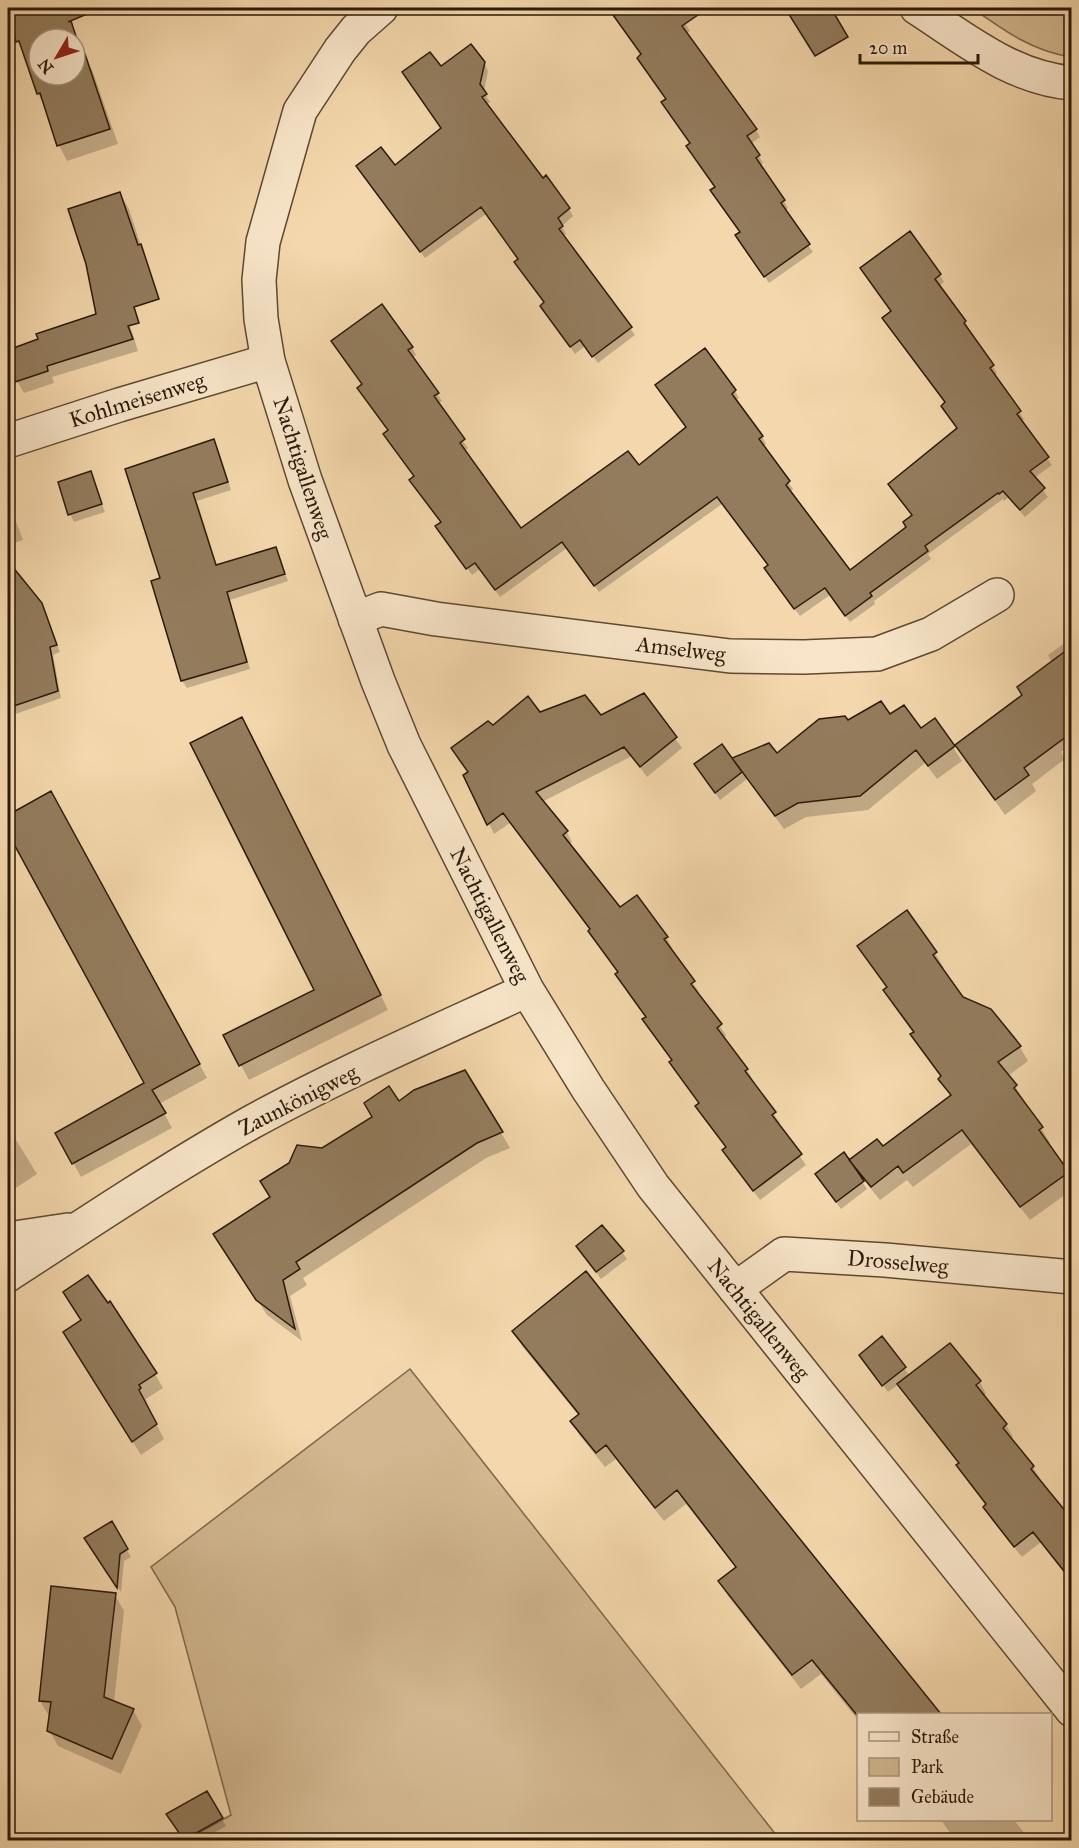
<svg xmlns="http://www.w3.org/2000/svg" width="1079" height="1848" viewBox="0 0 1079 1848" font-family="'IM FELL Great Primer',serif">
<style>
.green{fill:#d2b790;stroke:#7e684c;stroke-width:1.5}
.shadow{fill:#0003;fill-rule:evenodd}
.building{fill:#937c5d;stroke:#2a1a08;stroke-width:1.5;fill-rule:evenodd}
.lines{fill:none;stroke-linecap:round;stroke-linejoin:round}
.minor-casing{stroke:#5c4931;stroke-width:36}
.minor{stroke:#f8e5c9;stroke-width:33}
.labels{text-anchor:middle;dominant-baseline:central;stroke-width:5;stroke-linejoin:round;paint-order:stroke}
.street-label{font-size:22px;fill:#2a1a08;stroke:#f8e5c9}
</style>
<rect width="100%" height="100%" fill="#f4d7ac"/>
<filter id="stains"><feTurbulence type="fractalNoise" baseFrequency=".00333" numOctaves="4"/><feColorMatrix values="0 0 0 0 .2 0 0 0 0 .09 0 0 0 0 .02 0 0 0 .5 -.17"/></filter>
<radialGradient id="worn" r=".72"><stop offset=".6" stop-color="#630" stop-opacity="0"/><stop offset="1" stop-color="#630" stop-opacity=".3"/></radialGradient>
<path class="green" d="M 972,8 L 1071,8 L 1071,57 C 1032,51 1003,30 972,8 Z
M 410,1369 L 780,1840 L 185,1840 L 231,1815 L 175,1607 L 151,1567 Z"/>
<path class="shadow" d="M 8,8 L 66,8 L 86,59 L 93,72 L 118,144 L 67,161 L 59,145 L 46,108 L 38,94 L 24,53 L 17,41 ZM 39,39 L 75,39 L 75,75 L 39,75 Z
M 608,8 L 675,8 L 690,31 L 686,33 L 756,130 L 760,137 L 751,144 L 763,163 L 759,166 L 784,201 L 788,208 L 784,211 L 813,252 L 769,283 L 741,243 L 741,233 L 642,55 Z
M 484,62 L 488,71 L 484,92 L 490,102 L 486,105 L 542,180 L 569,209 L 573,216 L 562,226 L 566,234 L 563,236 L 635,335 L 598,363 L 585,346 L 575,354 L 546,313 L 545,303 L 520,260 L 486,214 L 425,258 L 362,174 L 395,167 L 442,129 L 441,68 Z
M 120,194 L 129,209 L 146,261 L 70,210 Z
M 940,275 L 944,282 L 939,286 L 965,322 L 969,329 L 967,331 L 993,366 L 997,373 L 994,376 L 1024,419 L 1021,422 L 1052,465 L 1034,478 L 1048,497 L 1025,517 L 1008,498 L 1004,501 L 1003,499 L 928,554 L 931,559 L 874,601 L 875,604 L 850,622 L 830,595 L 800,616 L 770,576 L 766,569 L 769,566 L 722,504 L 599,592 L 567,548 L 500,597 L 480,569 L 472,575 L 441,534 L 442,523 L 416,488 L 416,477 L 364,385 L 333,342 L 412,347 L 416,355 L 412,358 L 442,401 L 437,404 L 468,448 L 464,451 L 521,530 L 639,468 L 735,391 L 739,398 L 735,401 L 762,436 L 766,444 L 763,447 L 793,489 L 790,492 L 849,572 L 908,528 L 958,429 L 946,403 L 884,319 Z
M 122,311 L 129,322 L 138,351 L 52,377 L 54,383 L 24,393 L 17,381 L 8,351 Z
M 213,441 L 218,449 L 231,490 L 197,501 L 217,566 L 276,548 L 288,581 L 230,600 L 250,669 L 187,688 L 182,681 L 153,582 L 161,579 L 126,469 Z
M 90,473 L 105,512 L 74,522 L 70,514 Z
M 10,506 L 23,540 L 8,545 L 8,507 Z
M 8,564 L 45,613 L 60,652 L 53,655 L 61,698 L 10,716 L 8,713 Z
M 1072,638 L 1072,744 L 1061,752 L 1065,759 L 1032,784 L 1036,791 L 1005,815 L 956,745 L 1024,696 L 1052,663 L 1048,655 Z
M 644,695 L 682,748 L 647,777 L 632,756 L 542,802 L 567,832 L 572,842 L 569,845 L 620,909 L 666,937 L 672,948 L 670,949 L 699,992 L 697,994 L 726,1035 L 723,1038 L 747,1070 L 753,1080 L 751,1081 L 780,1123 L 778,1125 L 806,1165 L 760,1200 L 730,1160 L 727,1148 L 703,1116 L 700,1104 L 677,1073 L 671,1063 L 673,1061 L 619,973 L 596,942 L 590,931 L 591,931 L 510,823 L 494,834 L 465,776 L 469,773 L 493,727 L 540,714 L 600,717 Z
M 889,716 L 921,730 L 935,720 L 962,761 L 937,779 L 925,763 L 868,810 L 806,817 L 784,829 L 747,779 L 720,800 L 700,772 L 736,766 L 776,755 L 848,722 Z
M 250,733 L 388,1010 L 249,1080 L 225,1036 L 316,991 Z
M 51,793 L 207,1078 L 159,1104 L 172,1128 L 81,1177 L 57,1133 L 146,1084 L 8,829 L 8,816 Z
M 859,947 L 935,953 L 944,968 L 942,969 L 962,998 L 990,1010 L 1020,1047 L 1028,1061 L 1008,1076 L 1024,1100 L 1022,1102 L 1041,1128 L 1050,1143 L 1047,1144 L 1072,1179 L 1072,1190 L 1030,1220 L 971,1144 L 913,1187 L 907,1180 L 880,1200 L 863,1179 L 861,1180 L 867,1189 L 841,1209 L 821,1182 L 854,1166 L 951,1097 L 940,1079 L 942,1078 L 921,1049 L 912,1035 L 914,1034 L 893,1005 L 885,990 L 887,989 Z
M 465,1072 L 510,1148 L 486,1158 L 303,1278 L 307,1285 L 290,1296 L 302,1341 L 267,1315 L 224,1249 L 272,1198 L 322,1150 L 398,1103 Z
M 8,1127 L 37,1174 L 8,1193 Z
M 578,1247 L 622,1252 L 627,1259 L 601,1279 Z
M 586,1273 L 939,1714 L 858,1714 L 858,1720 L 821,1674 L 801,1689 L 728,1596 L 720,1581 L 737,1569 L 686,1504 L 664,1521 L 616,1459 L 605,1467 L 580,1436 L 572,1422 L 579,1416 L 522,1346 L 514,1331 Z
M 82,1321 L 155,1374 L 163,1388 L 146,1399 L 147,1403 L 146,1404 L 164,1439 L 141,1455 L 73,1346 Z
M 881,1338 L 910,1376 L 950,1345 L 980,1382 L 986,1394 L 983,1396 L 1006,1425 L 1013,1437 L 1010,1439 L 1033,1467 L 1040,1479 L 1039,1480 L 1072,1526 L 1072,1582 L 1041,1542 L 1022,1557 L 991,1519 L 985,1507 L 987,1506 L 965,1477 L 958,1466 L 959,1464 L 906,1396 L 899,1384 L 888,1392 L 865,1362 Z
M 8,1502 L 14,1513 L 8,1528 Z
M 111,1523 L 131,1557 L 124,1561 L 121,1592 L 90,1546 Z
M 115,1595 L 124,1611 L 114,1702 L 133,1710 L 142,1726 L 121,1774 L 58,1746 L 49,1730 L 49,1716 L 40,1701 Z
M 207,1793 L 226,1826 L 202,1840 L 185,1840 L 172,1822 Z
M 941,1820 L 1014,1820 L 1030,1840 L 955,1840 Z"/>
<path class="building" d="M 8,8 L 98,8 L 99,9 L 68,22 L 71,21 L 82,55 L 85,54 L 110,129 L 57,146 L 40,93 L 37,94 L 19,41 L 16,42 L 8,15 ZM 39,39 L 75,39 L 75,75 L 39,75 Z
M 608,8 L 708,8 L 682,26 L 757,129 L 747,136 L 760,155 L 756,158 L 785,200 L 781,203 L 810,244 L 764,277 L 735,235 L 740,232 L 710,190 L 715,187 L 686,146 L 690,143 L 661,102 L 666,99 L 637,58 L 641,54 Z
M 785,8 L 831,8 L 848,37 L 815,56 Z
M 471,44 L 485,62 L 480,84 L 487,94 L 482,97 L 543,178 L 546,175 L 570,208 L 558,218 L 563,226 L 559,229 L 632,327 L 592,357 L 580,340 L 570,347 L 540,306 L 544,302 L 514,262 L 518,259 L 481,207 L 420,252 L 356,166 L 381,147 L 395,165 L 441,128 L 402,72 L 430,52 L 441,66 Z
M 120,192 L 138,245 L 141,244 L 159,299 L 134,307 L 139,323 L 128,326 L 133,339 L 47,366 L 48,371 L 15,382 L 8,350 L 38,339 L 36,334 L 96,314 L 86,264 L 68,209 Z
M 910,231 L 941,274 L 935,279 L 966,321 L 964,323 L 994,365 L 990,368 L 1021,411 L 1017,414 L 1049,457 L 1030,471 L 1045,488 L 1020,510 L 1003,491 L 999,494 L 998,493 L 925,546 L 928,551 L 870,593 L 872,596 L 845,616 L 825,588 L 794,609 L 764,568 L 768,565 L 717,497 L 594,586 L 562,542 L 495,590 L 475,563 L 466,569 L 435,526 L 441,522 L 409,480 L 414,476 L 383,434 L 388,430 L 357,388 L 362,384 L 331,341 L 382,304 L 413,347 L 408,350 L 439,393 L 434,396 L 465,439 L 460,443 L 521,528 L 628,451 L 639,465 L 686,427 L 655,385 L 705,348 L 736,390 L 732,394 L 763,436 L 759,439 L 790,481 L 786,485 L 850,570 L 906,527 L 903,522 L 912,515 L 888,484 L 957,428 L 941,406 L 945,402 L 882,318 L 891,311 L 860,268 Z
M 214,439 L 228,482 L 193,493 L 216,565 L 276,547 L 285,574 L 227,592 L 247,662 L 181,681 L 151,581 L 160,578 L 125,469 Z
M 91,471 L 102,504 L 68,515 L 58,482 Z
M 8,561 L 42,603 L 57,645 L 50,647 L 58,691 L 8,708 Z
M 1071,647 L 1071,733 L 1024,768 L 1029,775 L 995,800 L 955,745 L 1022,695 L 1017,687 Z
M 644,693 L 677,737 L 640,767 L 624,747 L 536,792 L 568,831 L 563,835 L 620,907 L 637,895 L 668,937 L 664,939 L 695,981 L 691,984 L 722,1024 L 717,1028 L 748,1069 L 745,1071 L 776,1112 L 772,1115 L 802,1154 L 753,1191 L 722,1150 L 726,1147 L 695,1106 L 699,1103 L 669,1062 L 672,1060 L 642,1019 L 646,1017 L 615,974 L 618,972 L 588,931 L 590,929 L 503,813 L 487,825 L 463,775 L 468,772 L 451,748 L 488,721 L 493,725 L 528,696 L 540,712 L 585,695 L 601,715 Z
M 881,701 L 890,714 L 904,705 L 921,728 L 935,718 L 955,746 L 928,766 L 916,750 L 860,796 L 798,803 L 775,816 L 732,758 L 769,743 L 777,753 L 819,719 L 845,716 L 848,720 Z
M 242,717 L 381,995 L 239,1066 L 223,1035 L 314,990 L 190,743 Z
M 722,744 L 742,772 L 715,793 L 694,764 Z
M 51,791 L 200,1064 L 152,1090 L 166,1113 L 72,1164 L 55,1133 L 144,1083 L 8,833 L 8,815 Z
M 907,910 L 937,952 L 933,955 L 963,997 L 991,1009 L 1021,1046 L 998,1062 L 1017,1085 L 1014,1088 L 1043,1127 L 1039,1130 L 1069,1172 L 1020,1207 L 962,1130 L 903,1173 L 898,1166 L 871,1187 L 849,1160 L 877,1139 L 883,1146 L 951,1095 L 938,1079 L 941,1076 L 910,1034 L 914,1032 L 883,990 L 887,987 L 857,946 Z
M 465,1070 L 503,1132 L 477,1143 L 296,1262 L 300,1269 L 283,1280 L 295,1329 L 256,1300 L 213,1234 L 270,1197 L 260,1181 L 289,1163 L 297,1145 L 322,1148 L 372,1117 L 364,1103 L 389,1086 L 399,1101 L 414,1090 Z
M 844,1152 L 864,1181 L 836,1202 L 815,1174 Z
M 602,1225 L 624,1251 L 596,1272 L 576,1246 Z
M 586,1271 L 700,1415 L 941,1714 L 856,1714 L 812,1660 L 792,1675 L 718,1581 L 736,1567 L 677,1490 L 655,1508 L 606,1445 L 596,1453 L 570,1421 L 579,1414 L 512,1331 Z
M 88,1275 L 108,1303 L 110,1301 L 157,1373 L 139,1385 L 141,1388 L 139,1390 L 157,1424 L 132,1442 L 63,1332 L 81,1320 L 63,1292 Z
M 882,1336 L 906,1367 L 882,1386 L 859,1355 Z
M 950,1343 L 981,1381 L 976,1385 L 1007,1424 L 1003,1428 L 1034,1466 L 1031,1469 L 1071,1518 L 1071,1580 L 1033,1532 L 1014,1547 L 983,1507 L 986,1504 L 956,1465 L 959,1463 L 897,1384 Z
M 112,1521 L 128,1549 L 120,1554 L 117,1588 L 84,1538 Z
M 51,1586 L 116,1593 L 104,1697 L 134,1709 L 112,1759 L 47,1731 L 51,1702 L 39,1701 Z
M 207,1791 L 223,1818 L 184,1840 L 166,1814 Z"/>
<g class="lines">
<defs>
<path id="minor" d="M 381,8 L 356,30 L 340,50 L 300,111 L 263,242 L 259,280 L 261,319 L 268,361 L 305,480 L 378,681 L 404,745 L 527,990 L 588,1089 L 653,1186 L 1072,1710
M 917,8 C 965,39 1012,78 1072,83
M 8,441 L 119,405 L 268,361
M 355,619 L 381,609 L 436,619 L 730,656 L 804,657 L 877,654 L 931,634 L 997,595
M 8,1239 L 68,1230
M 8,1275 C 87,1223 167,1170 250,1123 C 339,1074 434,1033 527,990
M 735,1289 L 784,1254 L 885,1260 L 1072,1277"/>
</defs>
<use href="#minor" class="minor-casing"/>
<use href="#minor" class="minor"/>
</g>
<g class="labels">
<g class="street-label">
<text transform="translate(137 400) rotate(-17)">Kohlmeisenweg</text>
<text transform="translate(303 468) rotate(72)">Nachtigallenweg</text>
<text transform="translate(681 649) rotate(7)">Amselweg</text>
<text transform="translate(490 915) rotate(63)">Nachtigallenweg</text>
<text transform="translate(298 1100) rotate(-27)">Zaunkönigweg</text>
<text transform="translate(898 1262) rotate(5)">Drosselweg</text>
<text transform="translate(759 1319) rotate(51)">Nachtigallenweg</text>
</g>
</g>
<rect width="1079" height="1848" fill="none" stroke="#f4d7ac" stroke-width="30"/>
<rect x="9" y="9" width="1061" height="1830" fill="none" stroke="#2a1a08" stroke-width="3"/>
<rect x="15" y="15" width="1049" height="1818" fill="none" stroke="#2a1a08" stroke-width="1.5"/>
<rect x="857" y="1713" width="195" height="108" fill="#f8e5c9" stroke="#a6947c" stroke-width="1.5"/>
<rect x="869" y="1732" width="30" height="9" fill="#f8e5c9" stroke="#a6947c" stroke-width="1.5"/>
<text x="911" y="1743" font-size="18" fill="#2a1a08">Straße</text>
<rect x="869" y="1758" width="30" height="18" fill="#d2b790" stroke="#a6947c" stroke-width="1.5"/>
<text x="911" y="1773" font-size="18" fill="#2a1a08">Park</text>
<rect x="869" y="1788" width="30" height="18" fill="#937c5d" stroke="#a6947c" stroke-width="1.5"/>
<text x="911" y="1803" font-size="18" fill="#2a1a08">Gebäude</text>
<g transform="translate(57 57) rotate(231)"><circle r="28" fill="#f8e5c9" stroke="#a6947c" stroke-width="1.5"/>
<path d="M0-4.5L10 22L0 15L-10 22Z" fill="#8f2418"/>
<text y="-9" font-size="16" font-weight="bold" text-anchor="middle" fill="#2a1a08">N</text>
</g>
<path d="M860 54v9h118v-9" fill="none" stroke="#2a1a08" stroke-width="3"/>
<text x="869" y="54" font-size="18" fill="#2a1a08" stroke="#f8e5c9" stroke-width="4.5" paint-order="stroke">20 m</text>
<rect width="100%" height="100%" filter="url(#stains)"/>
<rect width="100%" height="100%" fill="url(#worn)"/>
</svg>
